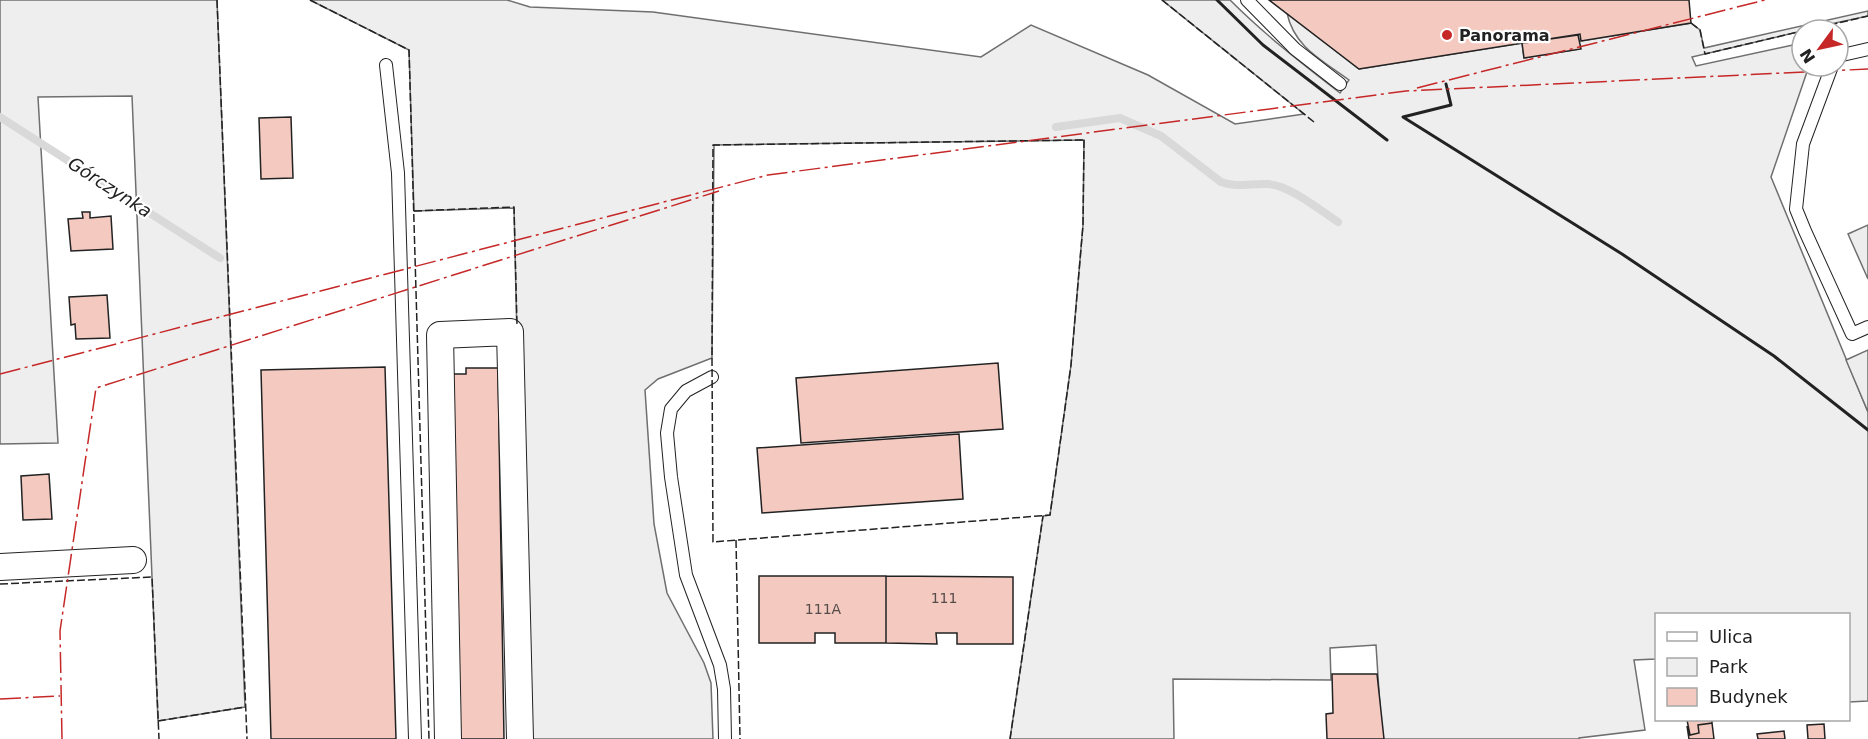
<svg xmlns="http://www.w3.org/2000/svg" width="1868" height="739" viewBox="0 0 1868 739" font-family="'DejaVu Sans',sans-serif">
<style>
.green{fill:#eee;stroke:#6f6f6f;stroke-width:1.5}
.parking{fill:#ededed;stroke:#6f6f6f;stroke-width:1.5}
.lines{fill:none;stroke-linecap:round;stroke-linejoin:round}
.stream{stroke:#d9d9d9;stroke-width:8}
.building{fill:#f3c9c0;stroke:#222;stroke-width:1.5}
.service-casing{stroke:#222;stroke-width:14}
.minor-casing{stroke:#222;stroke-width:28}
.service{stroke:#fff;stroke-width:12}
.minor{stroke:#fff;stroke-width:26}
.fence{stroke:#222;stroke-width:1.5;stroke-dasharray:8 3;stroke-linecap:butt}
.wall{stroke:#222;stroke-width:3}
.power{stroke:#c62828;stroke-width:1.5;stroke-dasharray:21 4.5 3 4.5;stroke-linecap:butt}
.poi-dot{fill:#c62828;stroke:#fff;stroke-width:2}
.labels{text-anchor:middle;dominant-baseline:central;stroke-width:4.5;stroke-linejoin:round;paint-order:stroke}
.number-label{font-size:14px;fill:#564c4a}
.poi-label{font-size:16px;font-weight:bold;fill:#222;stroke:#fff;text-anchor:start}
.water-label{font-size:18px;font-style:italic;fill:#222;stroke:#fff}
</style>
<rect width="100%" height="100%" fill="#fff"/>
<path class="green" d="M 0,0 L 217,0 L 245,707 L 158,721 L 132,96 L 38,97 L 58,443 L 0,444 Z
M 310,0 L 507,0 L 530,7 L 653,12 L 981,57 L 1031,25 L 1148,75 L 1235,124 L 1304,114 L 1162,0 L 1230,0 C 1264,34 1301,63 1340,93 L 1349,80 C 1322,60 1294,47 1287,13 L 1359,69 L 1522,43 L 1524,58 L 1580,49 L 1578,35 L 1580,34 L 1582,41 L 1691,23 L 1700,30 L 1704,48 L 1868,11 L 1868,16 L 1802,30 L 1802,31 L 1692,57 L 1696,66 L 1802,43 L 1802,66 L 1809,66 L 1771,177 L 1868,412 L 1868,701 L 1849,702 L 1848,614 L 1656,614 L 1656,659 L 1634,660 L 1645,730 L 1579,738 L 1579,739 L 1382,739 L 1376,645 L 1330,648 L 1331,680 L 1173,679 L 1174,739 L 1010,739 L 1043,516 L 1050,515 L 1071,365 L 1083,225 L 1084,140 L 714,145 L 712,358 L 658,379 L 645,390 L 654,524 L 667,593 L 704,663 L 711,683 L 713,739 L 526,739 L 514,208 L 414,211 L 409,50 Z"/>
<path class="parking" d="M 1868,225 L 1868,279 L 1848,234 Z
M 1868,350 L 1868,412 L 1846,360 Z"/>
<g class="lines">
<path class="stream" d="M 0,117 L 220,258
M 1056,127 L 1120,118 L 1161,136 L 1221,182 C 1237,188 1251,183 1268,184 C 1289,185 1320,210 1338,222"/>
</g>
<path class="building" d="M 1269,0 L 1689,0 L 1691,23 L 1581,41 L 1580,34 L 1359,69 Z
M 1578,35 L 1581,49 L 1524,58 L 1522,43 Z
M 291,117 L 293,178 L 261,179 L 259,118 Z
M 82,212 L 90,212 L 90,218 L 111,216 L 113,249 L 71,251 L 68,219 L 83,218 Z
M 107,295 L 110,338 L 76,339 L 75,324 L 71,325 L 69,297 Z
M 998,363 L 1003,429 L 801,443 L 796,378 Z
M 385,367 L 396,739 L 271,739 L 261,370 Z
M 466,368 L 498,368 L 504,739 L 455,739 L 448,374 L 466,374 Z
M 959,434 L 963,499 L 762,513 L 757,448 Z
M 49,474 L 52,519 L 23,520 L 21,476 Z
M 759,576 L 886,576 L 886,643 L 835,643 L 835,633 L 815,633 L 815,643 L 759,643 Z
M 886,576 L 1013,577 L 1013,644 L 957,644 L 957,633 L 936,633 L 937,644 L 886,643 Z
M 1332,674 L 1377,674 L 1384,739 L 1327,739 L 1326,714 L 1333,713 Z
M 1687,720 L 1712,720 L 1712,723 L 1698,725 L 1699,733 L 1690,735 Z
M 1712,723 L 1714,739 L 1689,739 L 1687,726 L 1690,735 L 1699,733 L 1698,725 Z
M 1824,724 L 1825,739 L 1808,739 L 1807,725 Z
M 1784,731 L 1785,739 L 1758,739 L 1757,734 Z"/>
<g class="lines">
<defs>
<path id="service" d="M 1247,0 L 1295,49 L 1340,84
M 1838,56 L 1868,49
M 386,65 L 398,173 L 415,739
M 1832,66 L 1803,144 L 1796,209 L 1805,231 L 1852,334 L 1868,327
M 712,377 L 686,391 L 671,409 L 667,433 L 671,477 L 686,575 L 720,665 L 724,689 L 725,739"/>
<path id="minor" d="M 0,567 L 133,560
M 448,739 L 440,335 L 510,332 L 520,739"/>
</defs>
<use href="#service" class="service-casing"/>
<use href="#minor" class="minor-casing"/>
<use href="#service" class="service"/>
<use href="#minor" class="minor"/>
<path class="fence" d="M 217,0 L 247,739
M 310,0 L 409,50 L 429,739
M 1162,0 L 1314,122
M 1691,23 L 1700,30 L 1705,54 L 1802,31
M 1808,30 L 1868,16
M 1084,140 L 1083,225 L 1071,365 L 1050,515 L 713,542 L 712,358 L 713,145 Z
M 414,211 L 514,207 L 517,325
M 736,540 L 740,739
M 0,584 L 152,577 L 159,739
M 158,721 L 245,707
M 1010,739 L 1043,516"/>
<path class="wall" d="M 1217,0 L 1263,45 L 1387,140
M 1446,84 L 1451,105 L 1403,117 L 1622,254 L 1774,356 L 1868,430"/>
<path class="power" d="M 1417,88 L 1765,0
M 0,374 L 768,175 L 1406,91 L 1868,69
M 0,699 L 60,696
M 62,739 L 60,631 L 96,388 L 719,191"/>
</g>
<circle class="poi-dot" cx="1447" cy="35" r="6"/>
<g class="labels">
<g class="number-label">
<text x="944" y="598">111</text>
<text x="823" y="609">111A</text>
</g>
<g class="poi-label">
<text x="1459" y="35">Panorama</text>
</g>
<g class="water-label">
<text transform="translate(110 187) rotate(33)">Górczynka</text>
</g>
</g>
<rect x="1655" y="613" width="195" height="108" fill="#ffffff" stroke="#a7a7a7" stroke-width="1.5"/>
<rect x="1667" y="632" width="30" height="9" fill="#ffffff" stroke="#a7a7a7" stroke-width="1.5"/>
<text x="1709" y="643" font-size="18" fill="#222222">Ulica</text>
<rect x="1667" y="658" width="30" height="18" fill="#eeeeee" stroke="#a7a7a7" stroke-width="1.5"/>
<text x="1709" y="673" font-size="18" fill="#222222">Park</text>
<rect x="1667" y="688" width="30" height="18" fill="#f3c9c0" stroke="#a7a7a7" stroke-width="1.5"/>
<text x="1709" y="703" font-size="18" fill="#222222">Budynek</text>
<g transform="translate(1820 48) rotate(237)"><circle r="28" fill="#ffffff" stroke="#a7a7a7" stroke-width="1.5"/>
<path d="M0-4.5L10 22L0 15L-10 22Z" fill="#c62828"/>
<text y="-9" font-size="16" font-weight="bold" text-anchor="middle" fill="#222222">N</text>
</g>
</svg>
